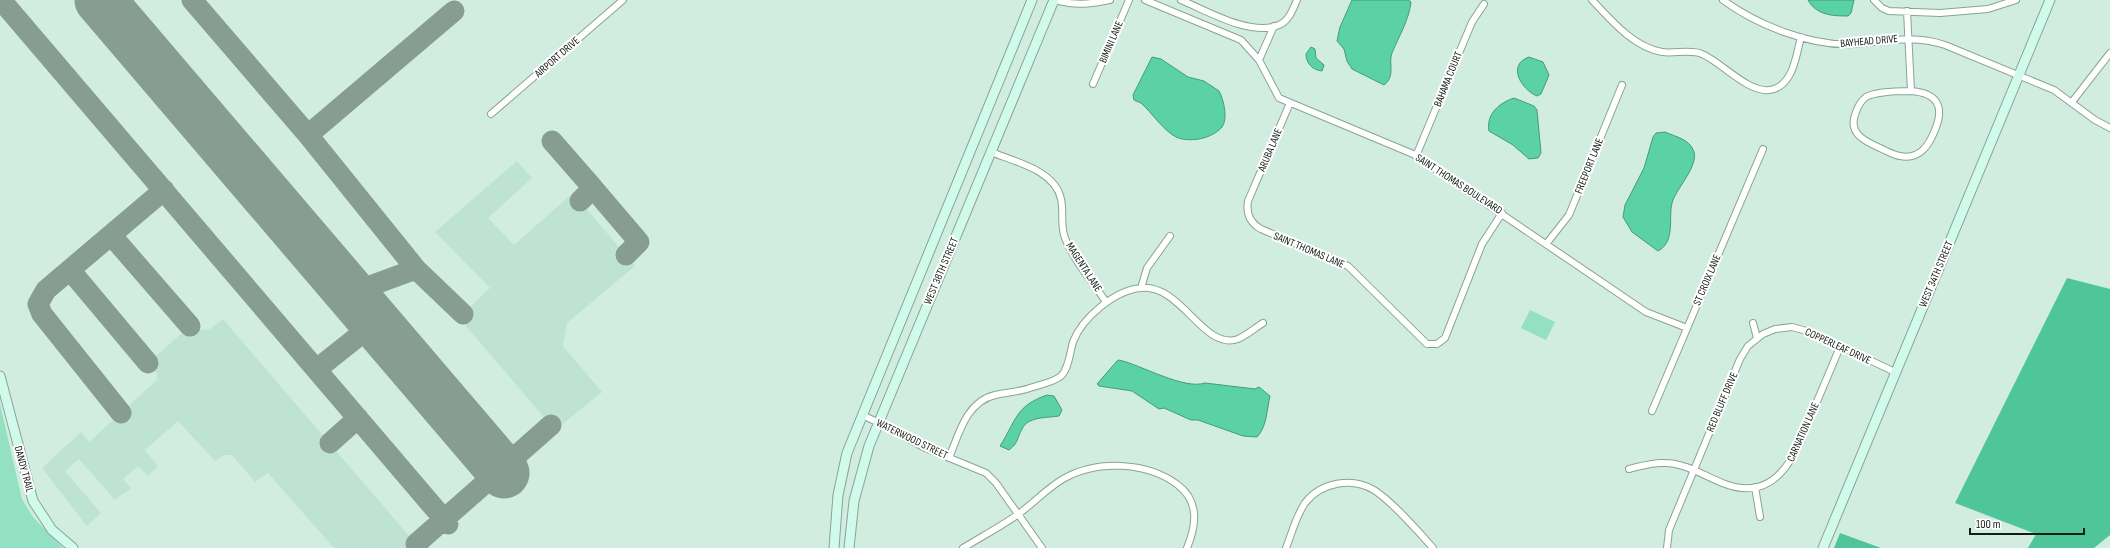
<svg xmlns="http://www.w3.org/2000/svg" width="2110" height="548" viewBox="0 0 2110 548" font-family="'Sofia Sans Condensed',sans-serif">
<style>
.built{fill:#bfe3d3}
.green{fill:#93e1c2}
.forest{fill:#4fc59c}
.water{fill:#5bd1a7;stroke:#459b7c}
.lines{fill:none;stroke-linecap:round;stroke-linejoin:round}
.taxiway{stroke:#879c92;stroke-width:21}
.runway{stroke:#879c92;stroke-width:51}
.street-casing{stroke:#89a397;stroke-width:8}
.secondary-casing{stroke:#89a397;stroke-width:11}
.street{stroke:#fff;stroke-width:6}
.secondary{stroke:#d0fbec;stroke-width:9}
.labels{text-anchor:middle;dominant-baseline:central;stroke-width:4;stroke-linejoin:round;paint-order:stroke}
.street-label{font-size:11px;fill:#121c18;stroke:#fff}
</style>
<rect width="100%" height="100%" fill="#d1ede0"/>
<path class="built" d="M 517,161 L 532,178 L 488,218 L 514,245 L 573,193 L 635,266 L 567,323 L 563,346 L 602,392 L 555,430 L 459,318 L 490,288 L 435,232 Z
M 223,319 L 416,544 L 420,548 L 334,548 L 268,473 L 255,482 L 232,455 L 224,455 L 215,461 L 178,421 L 145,450 L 158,466 L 148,476 L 138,466 L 123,479 L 131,488 L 115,500 L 79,459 L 65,471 L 101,513 L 87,526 L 42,468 L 81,432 L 89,442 L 157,380 L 157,373 L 148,363 L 190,326 L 199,330 L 210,329 Z"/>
<path class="green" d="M 1530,310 L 1555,322 L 1546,340 L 1521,328 Z
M 0,404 L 22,499 L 33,517 L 63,548 L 0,548 Z"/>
<path class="forest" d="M 2067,278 L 2110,289 L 2110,535 L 2094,548 L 2028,548 L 2036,534 L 1955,503 Z
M 1840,533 L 1881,548 L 1834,548 Z"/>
<path class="water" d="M 1352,0 L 1408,0 L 1411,2 C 1409,20 1399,36 1392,53 C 1388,63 1396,76 1384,85 L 1352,69 L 1347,61 L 1344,49 L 1337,41 L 1340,27 Z
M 1808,0 L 1854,0 L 1851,13 L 1848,16 C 1832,16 1816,15 1808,0 Z
M 1311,47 L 1315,49 L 1316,58 L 1324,65 L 1322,71 C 1313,70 1306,64 1306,54 Z
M 1152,57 L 1161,59 L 1188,77 L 1204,81 L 1219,91 C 1224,100 1228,119 1222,127 C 1212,139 1189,143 1176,137 C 1163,130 1152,113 1141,103 L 1134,100 L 1133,95 Z
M 1529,57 L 1543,62 L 1549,75 L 1541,94 L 1537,96 C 1522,90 1506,65 1529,57 Z
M 1514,98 L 1534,106 L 1537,110 L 1541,153 L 1538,158 L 1529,159 L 1513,145 L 1489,131 C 1486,114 1499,103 1514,98 Z
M 1665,132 C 1676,137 1690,139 1694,152 C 1698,166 1678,187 1673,200 C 1667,215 1677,241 1658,251 L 1632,232 L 1623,217 L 1625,205 L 1644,168 L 1653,137 L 1656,133 Z
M 1119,360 C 1141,365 1184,390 1205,383 L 1255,389 L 1259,387 L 1270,396 C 1267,408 1267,427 1257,437 L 1243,436 L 1198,420 L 1191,420 L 1164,408 L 1159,409 L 1132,391 L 1099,386 L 1097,384 L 1117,361 Z
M 1047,395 L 1054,396 L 1062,410 L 1059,416 C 1048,418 1028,416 1022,429 C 1016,440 1019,442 1009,450 L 1000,446 C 1016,421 1015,406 1047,395 Z"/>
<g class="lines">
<path class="taxiway" d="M 1,0 L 448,524
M 192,0 L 308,135 L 416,269 L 463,314
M 308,135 L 454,11
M 552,141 L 593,188 L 580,201
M 593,188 L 639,242 L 626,255
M 111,235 L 190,326
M 70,270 L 148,363
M 351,293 L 416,269
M 359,303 L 364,318 L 361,334
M 317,369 L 361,334 L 372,332 L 389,339
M 121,413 L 42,314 L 38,304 L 46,290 L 164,190
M 330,443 L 358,418
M 416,544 L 551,425"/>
<path class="runway" d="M 100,0 L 504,473"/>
<defs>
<path id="street" d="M 1055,0 C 1075,6 1090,4 1110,0
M 1145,0 L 1241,40 L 1259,60 L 1279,98 L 1413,154 L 1646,312 L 1687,328
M 1181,0 C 1207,11 1251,37 1279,25 C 1289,21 1293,9 1297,0
M 1592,0 C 1611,20 1633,47 1662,52 C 1674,54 1691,49 1702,54 C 1722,62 1751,97 1774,89 C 1794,82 1796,55 1801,37
M 1723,0 C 1757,25 1812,47 1854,44 C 1888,42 1910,34 1945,45 L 2054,90 L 2095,120 L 2110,128
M 1874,0 L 1882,8 L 1889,11 L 1940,13 L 1988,9 L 2016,0
M 1907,11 L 1911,91
M 1259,60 L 1274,26
M 1093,84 L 1129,0
M 1911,91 C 1937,93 1945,106 1935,130 C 1929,145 1920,160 1900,156 C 1893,155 1887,151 1880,148 C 1864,141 1847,133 1856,112 C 1858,106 1861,101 1866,97 C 1877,91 1899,91 1911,91 Z
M 2072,102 L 2110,53
M 1290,103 L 1248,201 C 1246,213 1250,223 1261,229 L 1348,266 L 1427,344 L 1437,344 L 1445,338 L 1482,244 L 1502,213
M 491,114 L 623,0
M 991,152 C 1015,162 1055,170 1061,199 C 1064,213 1060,225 1065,238 C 1074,261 1093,282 1106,302
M 1416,156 L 1472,22 L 1484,4
M 1547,243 L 1569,215 L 1622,85
M 1141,288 L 1147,268 L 1170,236
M 1753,323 L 1757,338
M 1652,411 L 1763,149
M 862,415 L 888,427 L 923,447 L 986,473 L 996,483 L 1042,548
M 949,458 C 959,434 966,402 995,395 C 1008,392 1020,392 1033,387 C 1042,384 1054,382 1061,376 C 1069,368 1070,352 1073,342 C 1082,318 1115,290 1141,288 C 1182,284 1203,351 1238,339 C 1247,335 1255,328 1263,323
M 1629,469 C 1641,466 1653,462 1665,463 C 1686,463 1706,477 1725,484 C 1780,504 1797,450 1813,411 C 1822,390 1831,368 1840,347
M 1755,487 L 1760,517
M 963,548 C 981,537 1000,527 1017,515 C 1033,504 1046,489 1063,479 C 1096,460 1146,461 1178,485 C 1200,502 1196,526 1187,548
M 1286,548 C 1292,533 1296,516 1305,503 C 1321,482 1352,477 1374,490 C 1390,500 1420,533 1433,548
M 1667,548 L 1669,530 L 1740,359 L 1748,346 L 1763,334 L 1775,329 L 1792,327 L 1810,332 L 1895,372"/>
<path id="secondary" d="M 0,376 L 33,501 L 52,530 L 73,548
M 834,548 L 838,495 L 847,453 L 1032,0
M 849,548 L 854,501 L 869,446 L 1054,0
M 1823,548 L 2050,0"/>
</defs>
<use href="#street" class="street-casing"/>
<use href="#secondary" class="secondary-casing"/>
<use href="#street" class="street"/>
<use href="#secondary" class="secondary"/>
</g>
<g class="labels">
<g class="street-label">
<text transform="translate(1869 41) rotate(-5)">BAYHEAD DRIVE</text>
<text transform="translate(1111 42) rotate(-67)">BIMINI LANE</text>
<text transform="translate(557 57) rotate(-41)">AIRPORT DRIVE</text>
<text transform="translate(1448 79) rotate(-68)">BAHAMA COURT</text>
<text transform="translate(1270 150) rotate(-67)">ARUBA LANE</text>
<text transform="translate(1589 166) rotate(-68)">FREEPORT LANE</text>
<text transform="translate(1459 184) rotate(33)">SAINT THOMAS BOULEVARD</text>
<text transform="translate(1309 250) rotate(23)">SAINT THOMAS LANE</text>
<text transform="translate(1084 267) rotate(57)">MAGENTA LANE</text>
<text transform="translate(941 271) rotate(-67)">WEST 38TH STREET</text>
<text transform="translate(1936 274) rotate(-67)">WEST 34TH STREET</text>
<text transform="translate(1707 280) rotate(-67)">ST CROIX LANE</text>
<text transform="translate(1838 346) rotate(25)">COPPERLEAF DRIVE</text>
<text transform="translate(1722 402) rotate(-67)">RED BLUFF DRIVE</text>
<text transform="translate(1803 432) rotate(-66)">CARNATION LANE</text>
<text transform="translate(912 439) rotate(26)">WATERWOOD STREET</text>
<text transform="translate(24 469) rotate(75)">DANDY TRAIL</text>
</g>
</g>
<path d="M1970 528v6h114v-6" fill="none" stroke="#121c18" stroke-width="2"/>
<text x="1976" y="528" font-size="12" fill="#121c18" stroke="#ffffff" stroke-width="3" paint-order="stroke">100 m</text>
</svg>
